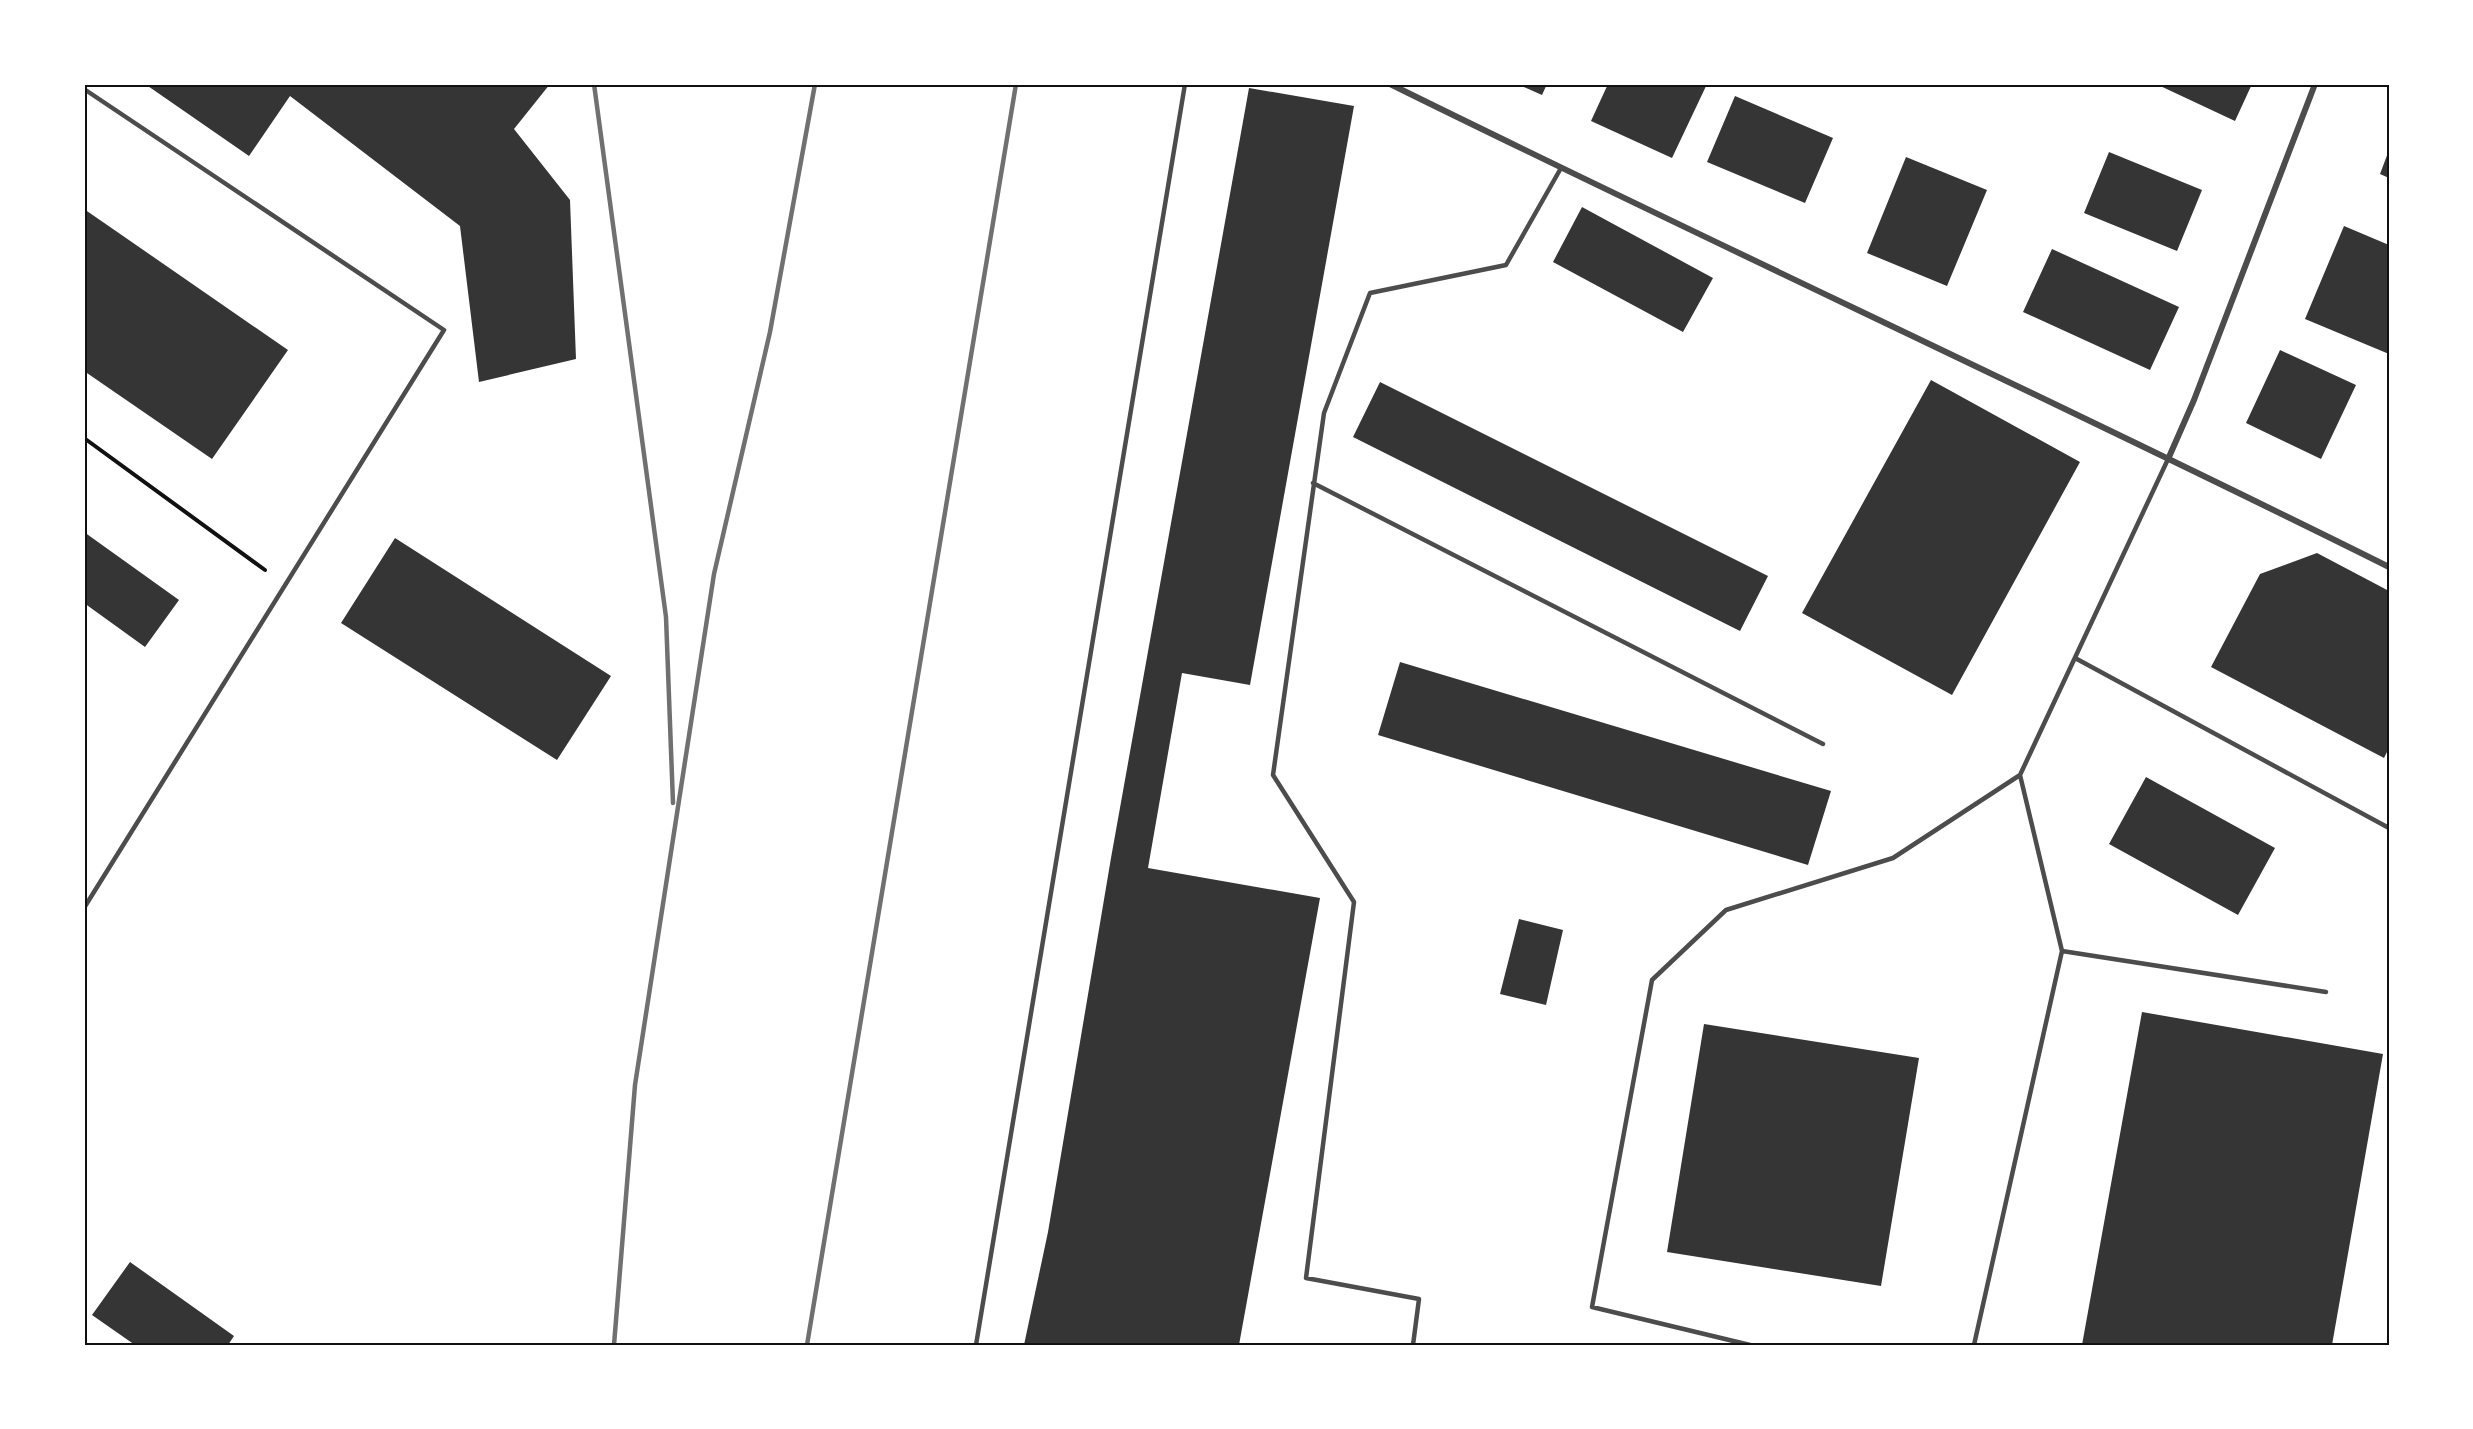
<svg xmlns="http://www.w3.org/2000/svg" width="2473" height="1429" viewBox="0 0 2473 1429" font-family="'Nunito Sans',sans-serif">
<style>
.building{fill:#353535}
.lines{fill:none;stroke-linecap:round;stroke-linejoin:round}
.path{stroke:#111;stroke-width:4}
.service{stroke:#4c4c4c;stroke-width:4.5}
.minor{stroke:#4c4c4c;stroke-width:6}
.rail{stroke:#707070;stroke-width:4.5}
.neatline{fill:none;stroke:#111;stroke-width:2}
</style>
<rect width="100%" height="100%" fill="#fff"/>
<path class="building" d="M 145,84 L 550,84 L 514,129 L 570,200 L 576,359 L 479,382 L 460,226 L 290,96 L 249,156 Z
M 1517,84 L 1547,84 L 1542,95 Z
M 1608,84 L 1707,84 L 1672,158 L 1591,121 Z
M 2156,84 L 2252,84 L 2235,121 Z
M 1249,88 L 1354,106 L 1250,685 L 1182,673 L 1148,868 L 1320,898 L 1239,1345 L 1024,1345 L 1048,1232 L 1111,858 Z
M 1735,96 L 1833,138 L 1805,203 L 1707,162 Z
M 2389,150 L 2389,178 L 2380,174 Z
M 2109,152 L 2202,190 L 2177,251 L 2084,213 Z
M 1906,157 L 1987,190 L 1947,286 L 1867,253 Z
M 1582,207 L 1713,278 L 1683,332 L 1553,262 Z
M 84,209 L 288,350 L 212,459 L 84,371 Z
M 2344,226 L 2389,245 L 2389,354 L 2305,319 Z
M 2052,249 L 2179,307 L 2150,370 L 2023,312 Z
M 2280,350 L 2356,385 L 2321,459 L 2246,423 Z
M 1931,380 L 2080,462 L 1952,695 L 1802,613 Z
M 1380,382 L 1768,576 L 1740,631 L 1353,437 Z
M 84,532 L 179,600 L 145,647 L 84,603 Z
M 395,538 L 611,676 L 557,760 L 341,623 Z
M 2317,553 L 2389,591 L 2389,748 L 2384,758 L 2211,667 L 2260,574 Z
M 1400,662 L 1831,791 L 1808,865 L 1378,735 Z
M 2146,777 L 2275,848 L 2238,915 L 2109,844 Z
M 1519,919 L 1563,930 L 1546,1005 L 1500,994 Z
M 2142,1012 L 2383,1054 L 2332,1345 L 2082,1345 Z
M 1704,1024 L 1919,1058 L 1881,1286 L 1667,1252 Z
M 130,1262 L 234,1336 L 228,1345 L 135,1345 L 92,1315 Z"/>
<g class="lines">
<path class="path" d="M 84,438 L 265,570"/>
<path class="service" d="M 84,89 L 444,330 L 84,908
M 1313,483 L 1823,744
M 2075,658 L 2389,828
M 2062,951 L 2326,992
M 976,1345 L 1185,84
M 1413,1345 L 1419,1299 L 1306,1278 L 1354,902 L 1273,775 L 1324,413 L 1370,293 L 1506,265 L 1561,168
M 1750,1345 L 1592,1307 L 1652,980 L 1726,910 L 1893,858 L 2020,775 L 2169,457
M 1974,1345 L 2062,951 L 2020,775"/>
<path class="minor" d="M 1390,84 C 1722,248 2058,402 2389,567
M 2169,457 L 2194,400 L 2315,84"/>
<path class="rail" d="M 594,84 L 666,617 L 673,803
M 614,1345 L 635,1085 L 714,574 L 770,332 L 815,84
M 807,1345 L 1016,84"/>
</g>
<rect width="2473" height="1429" fill="none" stroke="#ffffff" stroke-width="171"/>
<rect x="86" y="86" width="2302" height="1258" class="neatline"/>
</svg>
